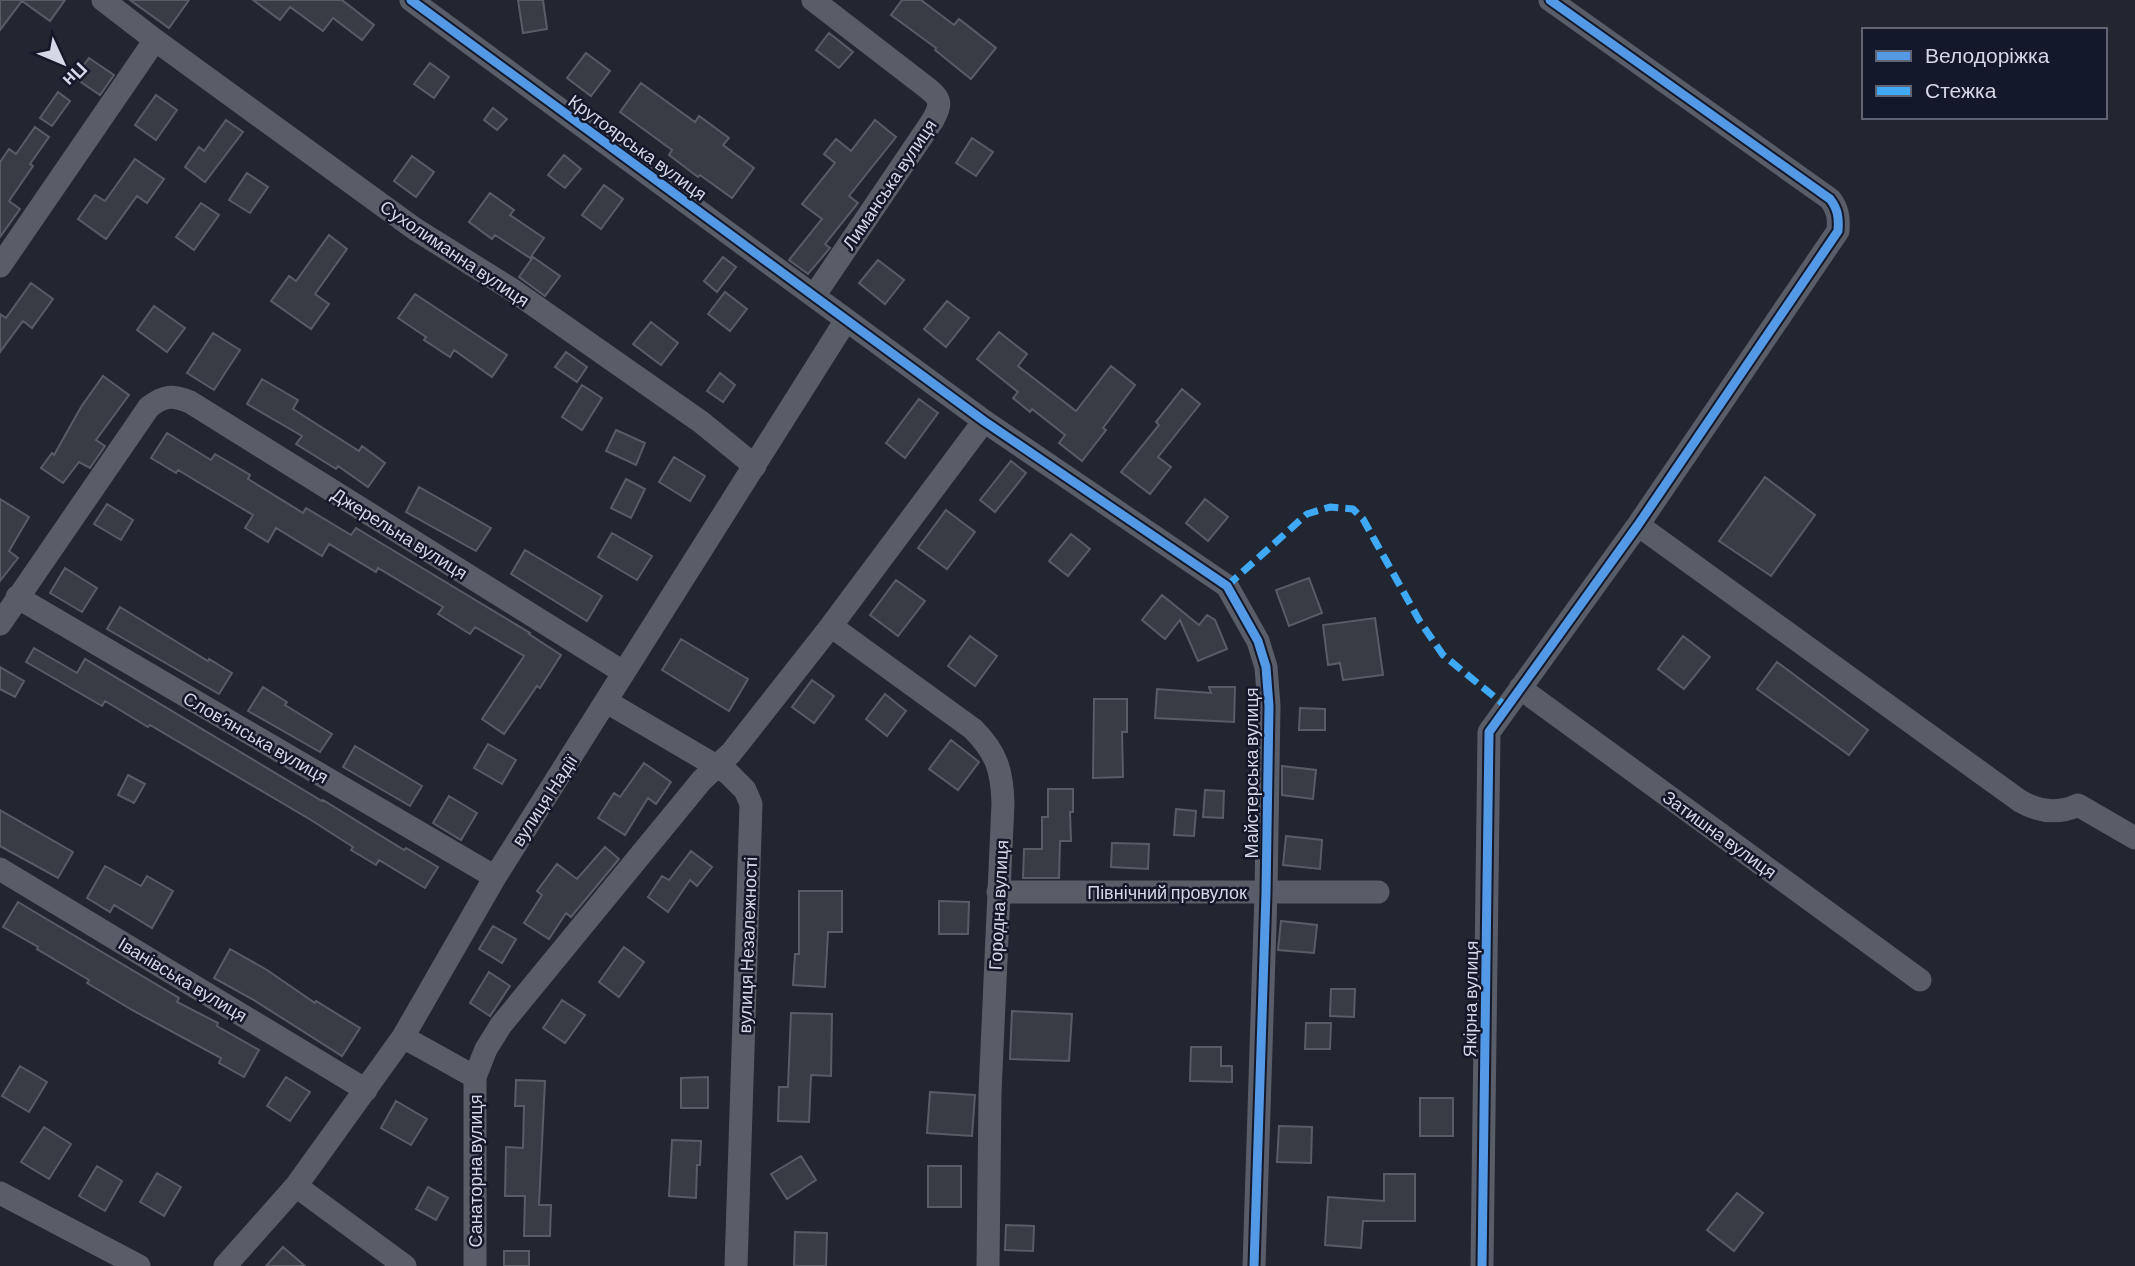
<svg xmlns="http://www.w3.org/2000/svg" width="2135" height="1266" viewBox="0 0 2135 1266" font-family="Barlow,sans-serif">
<style>
.building{fill:#393c45;stroke:#595c65;stroke-width:2}
.lines{fill:none;stroke-linecap:round;stroke-linejoin:round}
.minor{stroke:#595d67;stroke-width:23}
.quiet{stroke:#3fa9f5;stroke-width:7;stroke-dasharray:14 7;stroke-linecap:butt}
.cycleway-casing{stroke:#13182b;stroke-width:13}
.cycleway{stroke:#5399e6;stroke-width:9}
.labels{text-anchor:middle;dominant-baseline:central;stroke-width:5;stroke-linejoin:round;paint-order:stroke}
.street-label{font-size:18px;fill:#d4d8e6;stroke:#13182b}
</style>
<rect width="100%" height="100%" fill="#222630"/>
<path class="building" d="M 0,0 L 65,0 L 50,21 L 22,1 L 0,30 Z
M 130,0 L 189,0 L 169,28 Z
M 253,0 L 342,0 L 374,25 L 362,40 L 333,18 L 323,31 L 290,7 L 280,20 Z
M 518,0 L 543,0 L 547,29 L 523,33 Z
M 902,0 L 921,0 L 954,25 L 959,19 L 996,48 L 971,79 L 935,50 L 936,48 L 891,15 Z
M 829,33 L 853,52 L 839,68 L 816,50 Z
M 586,53 L 610,71 L 591,96 L 567,78 Z
M 89,58 L 114,75 L 100,95 L 75,78 Z
M 430,63 L 449,77 L 434,98 L 414,84 Z
M 641,83 L 695,122 L 699,116 L 729,138 L 723,145 L 754,168 L 732,198 L 700,175 L 698,177 L 669,155 L 672,150 L 620,112 Z
M 58,92 L 70,101 L 52,126 L 40,118 Z
M 156,95 L 177,110 L 156,140 L 135,125 Z
M 493,108 L 507,119 L 497,130 L 484,120 Z
M 226,120 L 243,132 L 205,182 L 185,167 L 199,147 L 204,151 Z
M 875,120 L 896,137 L 849,196 L 858,203 L 825,244 L 830,248 L 808,274 L 789,260 L 822,219 L 802,204 L 835,163 L 824,154 L 836,139 L 851,151 Z
M 35,127 L 49,137 L 30,164 L 33,166 L 9,201 L 20,209 L 0,237 L 0,162 L 9,149 L 16,154 Z
M 972,138 L 993,152 L 976,176 L 956,163 Z
M 564,155 L 581,169 L 565,188 L 548,175 Z
M 412,156 L 434,172 L 416,197 L 394,181 Z
M 135,159 L 164,179 L 147,203 L 137,196 L 106,239 L 78,219 L 95,195 L 105,201 Z
M 247,173 L 268,187 L 250,213 L 229,200 Z
M 604,185 L 623,199 L 601,229 L 582,215 Z
M 490,193 L 514,210 L 510,215 L 544,238 L 530,258 L 495,235 L 492,239 L 469,222 Z
M 201,203 L 219,215 L 194,250 L 176,237 Z
M 329,235 L 347,249 L 315,294 L 329,304 L 311,329 L 271,301 L 289,276 L 296,281 Z
M 533,257 L 560,276 L 545,296 L 519,277 Z
M 723,257 L 736,267 L 717,292 L 704,281 Z
M 878,260 L 904,280 L 885,304 L 859,283 Z
M 31,283 L 53,299 L 32,328 L 23,321 L 0,352 L 0,314 L 6,318 Z
M 725,292 L 747,309 L 730,331 L 708,314 Z
M 415,294 L 507,355 L 492,377 L 454,350 L 450,357 L 424,340 L 426,337 L 398,318 Z
M 947,301 L 969,318 L 946,347 L 924,329 Z
M 154,306 L 185,328 L 167,352 L 137,330 Z
M 651,322 L 678,343 L 661,365 L 633,344 Z
M 999,332 L 1027,354 L 1018,366 L 1076,411 L 1111,366 L 1135,385 L 1103,428 L 1106,430 L 1082,461 L 1059,443 L 1065,435 L 1032,409 L 1030,412 L 1013,398 L 1018,392 L 977,359 Z
M 213,333 L 240,350 L 214,390 L 187,373 Z
M 566,352 L 587,367 L 577,382 L 555,367 Z
M 720,373 L 735,385 L 723,402 L 707,391 Z
M 103,376 L 129,395 L 96,440 L 105,446 L 90,468 L 79,462 L 63,483 L 41,468 L 52,453 L 54,455 L 81,407 Z
M 262,379 L 298,400 L 293,409 L 359,451 L 362,446 L 385,463 L 368,487 L 338,466 L 336,469 L 296,444 L 302,436 L 247,404 Z
M 582,385 L 602,398 L 582,430 L 562,417 Z
M 1182,389 L 1200,404 L 1158,457 L 1171,467 L 1150,494 L 1121,472 L 1159,425 L 1156,422 Z
M 919,399 L 938,413 L 905,458 L 886,443 Z
M 616,430 L 645,443 L 636,465 L 606,451 Z
M 167,433 L 211,460 L 215,454 L 250,475 L 248,479 L 303,513 L 306,508 L 351,535 L 356,528 L 530,633 L 529,634 L 561,655 L 540,688 L 537,686 L 504,734 L 482,719 L 524,656 L 475,627 L 470,634 L 438,614 L 443,607 L 378,568 L 376,572 L 329,544 L 322,556 L 276,528 L 268,542 L 245,528 L 253,515 L 178,470 L 176,473 L 151,458 Z
M 674,457 L 705,476 L 690,501 L 659,482 Z
M 1011,461 L 1026,473 L 995,512 L 980,500 Z
M 1765,477 L 1815,515 L 1771,576 L 1719,541 Z
M 626,479 L 645,489 L 631,518 L 611,508 Z
M 419,487 L 491,528 L 476,551 L 406,512 Z
M 0,499 L 29,517 L 9,551 L 18,558 L 0,581 Z
M 1205,499 L 1228,517 L 1208,541 L 1186,523 Z
M 107,504 L 133,520 L 121,540 L 94,524 Z
M 946,510 L 975,532 L 947,569 L 918,548 Z
M 612,533 L 652,556 L 637,580 L 598,557 Z
M 1071,534 L 1090,549 L 1068,576 L 1049,561 Z
M 525,550 L 602,596 L 587,621 L 511,574 Z
M 65,568 L 97,588 L 82,612 L 50,593 Z
M 1309,578 L 1322,613 L 1289,626 L 1276,590 Z
M 896,580 L 925,601 L 898,636 L 870,615 Z
M 1162,595 L 1199,625 L 1207,615 L 1215,620 L 1227,649 L 1198,661 L 1180,620 L 1165,639 L 1142,620 Z
M 120,607 L 208,661 L 209,659 L 232,673 L 219,694 L 107,629 Z
M 1375,618 L 1383,675 L 1343,680 L 1340,663 L 1328,665 L 1323,625 Z
M 970,636 L 997,656 L 975,686 L 948,666 Z
M 1683,636 L 1710,657 L 1684,689 L 1658,669 Z
M 681,639 L 748,679 L 729,711 L 662,670 Z
M 34,648 L 77,673 L 85,659 L 322,801 L 323,800 L 404,850 L 406,848 L 438,867 L 425,888 L 379,860 L 376,865 L 351,850 L 353,847 L 311,820 L 150,725 L 148,727 L 105,701 L 102,706 L 26,662 Z
M 1777,662 L 1868,730 L 1849,755 L 1757,689 Z
M 0,667 L 24,681 L 15,697 L 0,689 Z
M 812,680 L 834,696 L 814,723 L 792,707 Z
M 263,687 L 287,702 L 285,705 L 332,734 L 320,752 L 248,711 Z
M 1209,687 L 1235,687 L 1234,722 L 1155,718 L 1157,689 L 1211,693 Z
M 885,694 L 906,711 L 887,736 L 866,719 Z
M 1094,699 L 1127,699 L 1127,732 L 1122,732 L 1123,777 L 1093,778 Z
M 1300,708 L 1325,709 L 1325,730 L 1299,730 Z
M 951,740 L 979,762 L 958,790 L 929,769 Z
M 488,744 L 516,760 L 502,784 L 474,768 Z
M 355,746 L 422,786 L 410,806 L 343,767 Z
M 644,763 L 671,782 L 656,804 L 648,798 L 625,835 L 598,818 L 614,793 L 620,797 Z
M 1282,766 L 1316,770 L 1313,799 L 1282,795 Z
M 128,775 L 145,784 L 134,803 L 118,795 Z
M 1048,789 L 1073,789 L 1073,812 L 1070,812 L 1071,841 L 1060,841 L 1059,878 L 1023,878 L 1024,849 L 1042,849 L 1042,817 L 1048,817 Z
M 1205,790 L 1224,791 L 1223,818 L 1203,817 Z
M 449,796 L 477,813 L 461,840 L 433,823 Z
M 1176,809 L 1196,811 L 1194,836 L 1174,835 Z
M 0,810 L 73,852 L 58,878 L 0,846 Z
M 1286,836 L 1322,840 L 1320,869 L 1283,865 Z
M 1112,843 L 1149,844 L 1148,869 L 1111,867 Z
M 605,847 L 619,859 L 571,917 L 566,913 L 549,939 L 524,923 L 542,895 L 537,891 L 557,864 L 577,879 Z
M 691,851 L 712,867 L 697,886 L 690,880 L 668,912 L 648,897 L 662,876 L 669,880 Z
M 105,866 L 141,886 L 147,876 L 173,891 L 152,928 L 114,905 L 110,912 L 87,898 Z
M 799,891 L 842,891 L 842,932 L 828,932 L 825,987 L 793,985 L 795,954 L 799,954 Z
M 939,901 L 969,902 L 968,934 L 939,934 Z
M 18,902 L 179,998 L 177,1002 L 218,1023 L 217,1026 L 259,1050 L 244,1077 L 219,1063 L 221,1058 L 132,1010 L 87,983 L 89,980 L 37,949 L 38,947 L 3,927 Z
M 1281,921 L 1317,925 L 1314,953 L 1278,950 Z
M 493,926 L 516,939 L 502,963 L 479,949 Z
M 624,947 L 644,962 L 619,997 L 599,982 Z
M 230,949 L 267,970 L 315,1003 L 316,1001 L 360,1028 L 342,1056 L 252,999 L 214,978 Z
M 489,972 L 510,986 L 490,1016 L 470,1003 Z
M 1331,989 L 1355,989 L 1354,1017 L 1330,1016 Z
M 562,1000 L 585,1015 L 565,1043 L 543,1028 Z
M 1012,1011 L 1072,1014 L 1069,1061 L 1010,1059 Z
M 791,1013 L 832,1014 L 831,1076 L 811,1075 L 809,1122 L 778,1121 L 779,1087 L 788,1087 Z
M 1306,1023 L 1331,1023 L 1330,1049 L 1305,1049 Z
M 1191,1047 L 1221,1047 L 1221,1066 L 1232,1066 L 1232,1082 L 1190,1081 Z
M 20,1066 L 47,1082 L 29,1112 L 2,1096 Z
M 286,1077 L 310,1092 L 290,1121 L 267,1106 Z
M 708,1077 L 708,1108 L 681,1108 L 681,1078 Z
M 516,1080 L 545,1081 L 539,1205 L 551,1205 L 550,1236 L 524,1236 L 525,1196 L 505,1196 L 506,1147 L 523,1148 L 524,1106 L 515,1106 Z
M 930,1092 L 975,1095 L 972,1136 L 927,1133 Z
M 1420,1098 L 1453,1098 L 1453,1136 L 1420,1136 Z
M 396,1101 L 427,1119 L 411,1145 L 381,1128 Z
M 1279,1126 L 1312,1127 L 1311,1163 L 1277,1162 Z
M 44,1127 L 71,1144 L 49,1179 L 21,1162 Z
M 672,1140 L 701,1141 L 700,1165 L 697,1165 L 696,1198 L 669,1196 Z
M 801,1156 L 816,1180 L 787,1199 L 771,1174 Z
M 97,1166 L 122,1181 L 105,1211 L 79,1196 Z
M 928,1166 L 961,1166 L 961,1207 L 928,1207 Z
M 157,1173 L 181,1187 L 164,1216 L 140,1202 Z
M 1384,1174 L 1415,1174 L 1415,1221 L 1363,1221 L 1361,1248 L 1325,1245 L 1328,1197 L 1384,1201 Z
M 428,1187 L 448,1198 L 436,1220 L 416,1209 Z
M 1737,1193 L 1763,1213 L 1734,1251 L 1707,1230 Z
M 1006,1225 L 1034,1226 L 1033,1251 L 1005,1250 Z
M 795,1232 L 827,1233 L 826,1266 L 794,1266 Z
M 283,1247 L 305,1266 L 266,1266 Z
M 504,1251 L 529,1251 L 529,1266 L 504,1266 Z"/>
<g class="lines">
<path class="minor" d="M 103,0 L 155,40 L 415,229 L 511,289 L 701,422 L 755,466
M 411,0 L 984,421 L 1227,586 L 1258,641 L 1266,667 L 1269,706 L 1266,893 L 1254,1266
M 813,0 L 926,87 C 941,99 942,103 933,120 L 814,296
M 0,266 L 155,40
M 1638,525 L 2020,801 C 2039,812 2059,814 2078,805 L 2135,838
M 17,597 L 495,877
M 0,624 L 149,407 C 165,395 172,395 190,402 L 623,672
M 831,626 L 973,729 C 997,753 1002,771 1003,803 L 990,1093 L 988,1266
M 1520,688 L 1920,980
M 607,702 L 728,773 L 745,790 L 751,804 L 736,1266
M 0,869 L 366,1090
M 998,892 L 1378,892
M 403,1037 L 475,1077
M 296,1186 L 405,1266
M 0,1193 L 139,1266
M 225,1266 L 296,1186 L 403,1037 L 495,877 L 846,320
M 475,1266 L 475,1077 L 486,1049 L 501,1025 L 702,780 L 731,753 L 831,626 L 984,421
M 1482,1266 L 1489,732 L 1638,525 L 1838,231 C 1839,218 1838,209 1830,199 L 1550,0"/>
<path class="quiet" d="M 1227,586 L 1307,514 L 1330,507 L 1353,509 L 1363,519 L 1419,620 L 1443,655 L 1507,707"/>
<defs>
<path id="cycleway" d="M 411,0 L 984,421 L 1227,586 L 1258,641 L 1266,667 L 1269,706 L 1266,893 L 1254,1266
M 1482,1266 L 1489,732 L 1638,525 L 1838,231 C 1839,218 1838,209 1830,199 L 1550,0"/>
</defs>
<use href="#cycleway" class="cycleway-casing"/>
<use href="#cycleway" class="cycleway"/>
</g>
<g class="labels">
<g class="street-label">
<text transform="translate(638 147) rotate(36)">Крутоярська вулиця</text>
<text transform="translate(889 184) rotate(-56)">Лиманська вулиця</text>
<text transform="translate(455 253) rotate(34)">Сухолиманна вулиця</text>
<text transform="translate(400 533) rotate(32)">Джерельна вулиця</text>
<text transform="translate(256 737) rotate(30)">Словʼянська вулиця</text>
<text transform="translate(1251 773) rotate(-90)">Майстерська вулиця</text>
<text transform="translate(544 800) rotate(-57)">вулиця Надії</text>
<text transform="translate(1720 834) rotate(36)">Затишна вулиця</text>
<text x="1167" y="892">Північний провулок</text>
<text transform="translate(998 905) rotate(-87)">Городна вулиця</text>
<text transform="translate(747 945) rotate(-88)">вулиця Незалежності</text>
<text transform="translate(183 979) rotate(31)">Іванівська вулиця</text>
<text transform="translate(1470 999) rotate(-89)">Якірна вулиця</text>
<text transform="translate(475 1171) rotate(-90)">Санаторна вулиця</text>
</g>
</g>
<rect x="1862" y="28" width="245" height="91" fill="#13182b" stroke="#606576" stroke-width="2"/>
<rect x="1876" y="51" width="35" height="10" fill="#5399e6" stroke="#606576" stroke-width="2"/>
<text x="1925" y="63" font-size="21" fill="#d4d8e6">Велодоріжка</text>
<rect x="1876" y="86" width="35" height="10" fill="#3fa9f5" stroke="#606576" stroke-width="2"/>
<text x="1925" y="98" font-size="21" fill="#d4d8e6">Стежка</text>
<g transform="translate(63 63) rotate(134)" stroke="#13182b" stroke-width="5" paint-order="stroke">
<path d="M0-5L12 26L0 18L-12 26Z" fill="#d4d8e6"/>
<text y="-10" font-size="19" font-weight="bold" text-anchor="middle" fill="#d4d8e6">Пн</text>
</g>
</svg>
